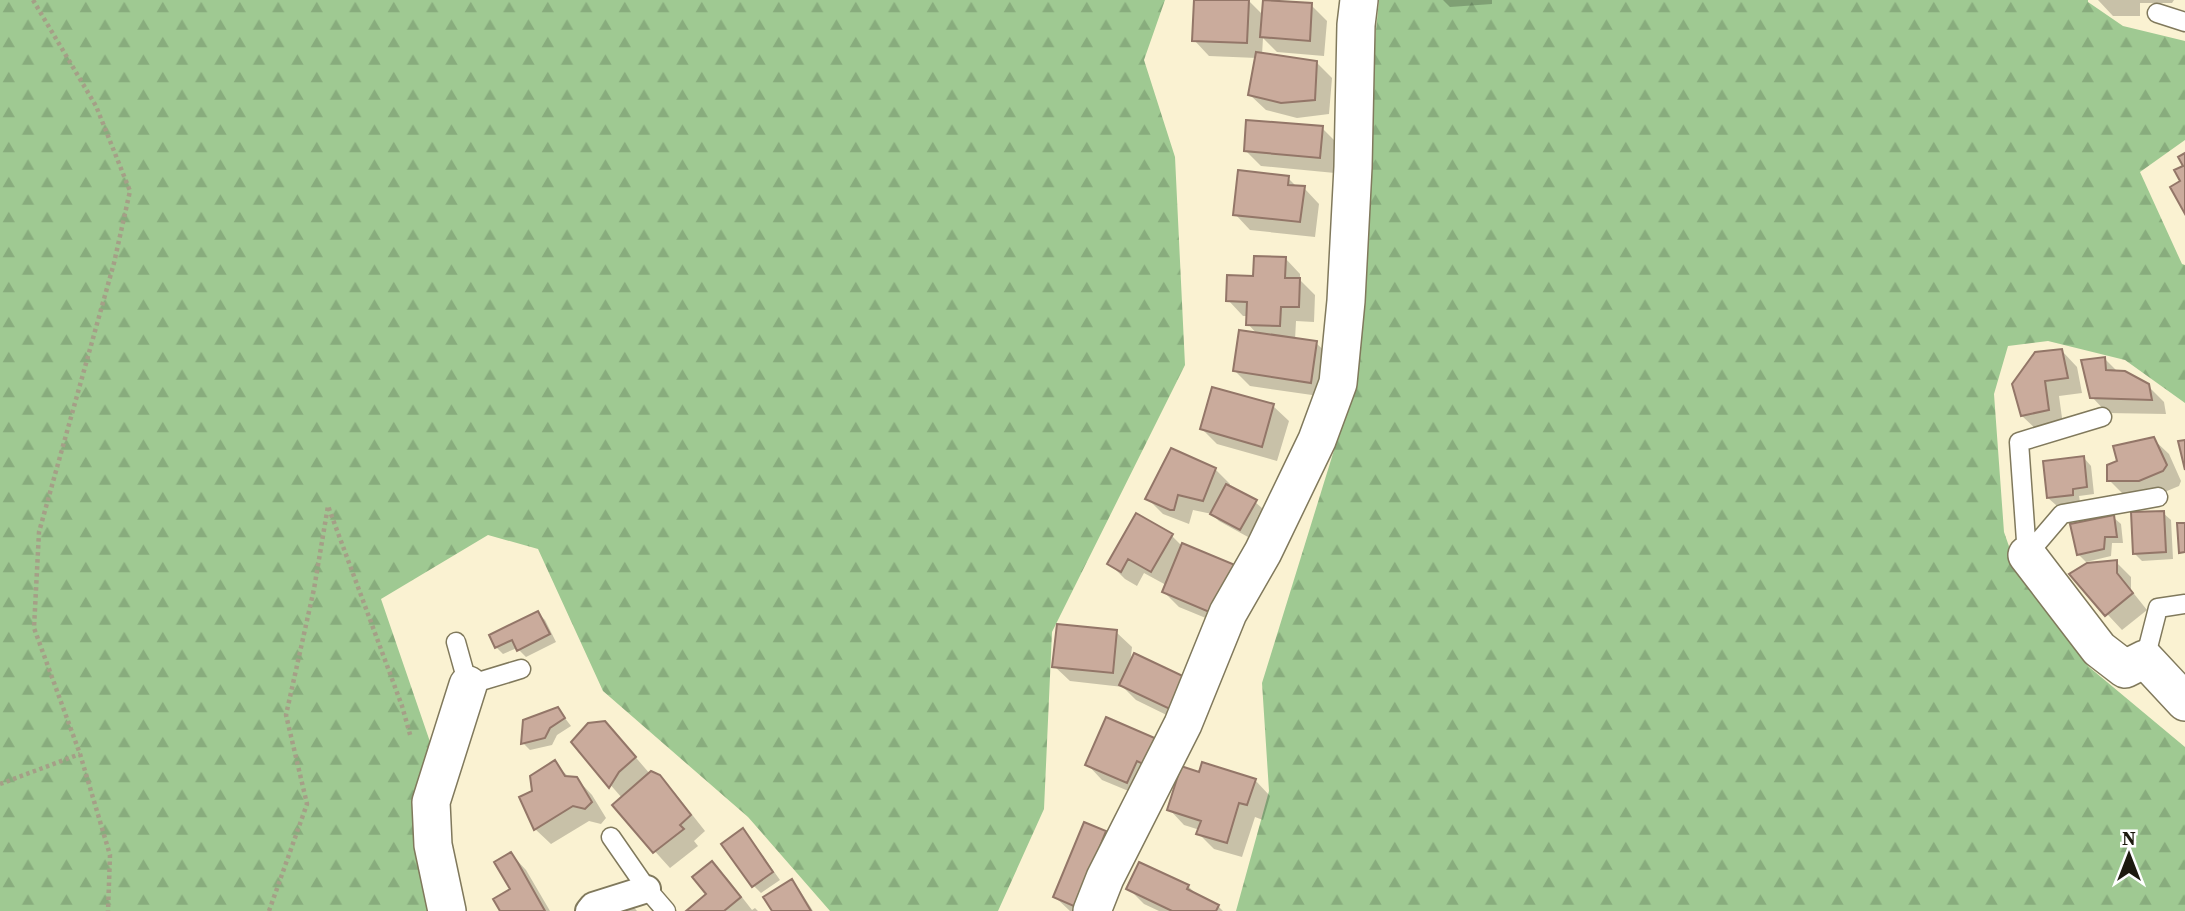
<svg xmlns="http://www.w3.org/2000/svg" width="2185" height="911" viewBox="0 0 2185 911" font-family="'Source Serif 4',serif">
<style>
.forest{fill:url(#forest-firs)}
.shadow{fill:#0003}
.building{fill:#caab9c;stroke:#937668;stroke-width:2}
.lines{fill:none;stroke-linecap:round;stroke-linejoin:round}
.service-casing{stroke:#80795c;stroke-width:21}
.pedestrian-casing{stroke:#80795c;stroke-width:30}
.minor-casing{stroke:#80795c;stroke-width:40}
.path{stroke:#a59f87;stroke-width:4.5;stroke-dasharray:3.5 3.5;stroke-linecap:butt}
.service{stroke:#fff;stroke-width:18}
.pedestrian{stroke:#fff;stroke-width:26}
.minor{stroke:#fff;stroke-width:37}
</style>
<defs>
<pattern id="forest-firs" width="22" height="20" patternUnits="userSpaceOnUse" patternTransform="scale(1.75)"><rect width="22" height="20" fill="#9fc992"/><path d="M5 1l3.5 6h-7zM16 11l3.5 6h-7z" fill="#88ac7d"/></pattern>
</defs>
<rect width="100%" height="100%" fill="#faf2d2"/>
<path class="forest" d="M 0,0 L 1165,0 L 1144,60 L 1175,157 L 1185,365 L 1052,632 L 1044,809 L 998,911 L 830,911 L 748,817 L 603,691 L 538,549 L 488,535 L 381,599 L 451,803 L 428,889 L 436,911 L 0,911 Z
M 1379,0 L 2088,0 L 2088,2 L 2123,26 L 2185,41 L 2185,140 L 2140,172 L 2182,264 L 2185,265 L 2185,403 L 2125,360 L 2048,341 L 2008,346 L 1994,394 L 2004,532 L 2019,575 L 2089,667 L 2185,747 L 2185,911 L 1236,911 L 1269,791 L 1262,683 L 1335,447 L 1365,309 L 1372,69 Z"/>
<path class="shadow" d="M 1195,0 L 1248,0 L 1263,15 L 1311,5 L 1327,21 L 1324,56 L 1277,52 L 1263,38 L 1262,55 L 1316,62 L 1332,78 L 1329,114 L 1297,118 L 1266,110 L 1250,95 L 1257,58 L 1209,56 L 1194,40 Z
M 1443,0 L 1492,0 L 1492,4 L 1450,7 Z
M 2098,0 L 2174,0 L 2172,3 L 2140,3 L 2140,16 L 2113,16 Z
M 1322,128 L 1337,143 L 1335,173 L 1261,166 L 1246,151 Z
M 1288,178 L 1298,188 L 1304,188 L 1319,204 L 1315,237 L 1250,230 L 1235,214 Z
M 1285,258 L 1300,274 L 1300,280 L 1315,295 L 1314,322 L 1296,321 L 1295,340 L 1316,343 L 1332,358 L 1326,397 L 1250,386 L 1235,371 L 1258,335 L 1248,324 L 1248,316 L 1243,316 L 1228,300 L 1255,278 Z
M 2062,351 L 2077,367 L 2082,393 L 2059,396 L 2063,425 L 2038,431 L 2022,416 Z
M 2105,359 L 2118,372 L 2148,386 L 2164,402 L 2166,414 L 2107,413 L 2092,397 Z
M 1273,406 L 1289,421 L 1277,461 L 1217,444 L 1202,429 Z
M 2153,439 L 2169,454 L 2181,481 L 2179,486 L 2155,496 L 2125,496 L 2109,480 Z
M 2084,458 L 2091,466 L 2094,494 L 2079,496 L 2080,502 L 2056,505 L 2048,498 Z
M 1215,469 L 1230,484 L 1229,487 L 1255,502 L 1263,509 L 1248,537 L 1219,521 L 1212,514 L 1193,510 L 1189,524 L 1163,514 L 1148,499 Z
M 2163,513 L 2171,520 L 2173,559 L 2142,561 L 2134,553 Z
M 2113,517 L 2121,524 L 2123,543 L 2112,543 L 2111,556 L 2086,562 L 2078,554 Z
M 1172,536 L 1183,547 L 1230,628 L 1179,607 L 1164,592 L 1166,585 L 1144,573 L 1137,586 L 1125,579 L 1110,564 Z
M 2116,562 L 2131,577 L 2131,590 L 2147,610 L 2122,630 L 2071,575 Z
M 538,613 L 545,620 L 556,642 L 526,657 L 517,648 L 503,654 L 496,647 Z
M 1116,632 L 1132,647 L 1130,664 L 1187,725 L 1136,700 L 1123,687 L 1070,681 L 1054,666 Z
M 558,709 L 571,726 L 557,735 L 552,745 L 530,750 L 523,743 Z
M 620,739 L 650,774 L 659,777 L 675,793 L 705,831 L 694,841 L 698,846 L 670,868 L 614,806 L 622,798 L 573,742 Z
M 1171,756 L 1143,797 L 1102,780 L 1087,764 Z
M 554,763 L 570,778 L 577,779 L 592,795 L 606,818 L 601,824 L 589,821 L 551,844 L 535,829 L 534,792 Z
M 1201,774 L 1255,780 L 1270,796 L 1263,820 L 1255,817 L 1242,857 L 1214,849 L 1198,833 L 1200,830 L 1184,825 L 1169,809 Z
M 743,830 L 750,838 L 780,880 L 761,893 L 754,886 Z
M 1105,832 L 1120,848 L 1095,911 L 1070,911 L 1055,897 Z
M 511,854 L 526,870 L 550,911 L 502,911 L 512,890 Z
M 712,863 L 727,878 L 752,910 L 755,908 L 758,911 L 688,911 L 708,894 Z
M 792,882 L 799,889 L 813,911 L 774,911 Z
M 1188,886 L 1198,896 L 1218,906 L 1223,911 L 1159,911 L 1144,904 L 1128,888 Z
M 631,904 L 637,911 L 622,911 Z"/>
<path class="building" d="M 1194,0 L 1249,0 L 1247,43 L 1192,41 Z
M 1263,0 L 1312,3 L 1310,41 L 1260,37 Z
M 1256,52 L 1317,61 L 1315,100 L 1281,103 L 1248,95 Z
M 1246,120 L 1323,126 L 1320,158 L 1244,151 Z
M 2185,153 L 2185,214 L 2170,187 L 2180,181 L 2174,170 L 2183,166 L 2178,157 Z
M 1238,170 L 1289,176 L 1288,185 L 1305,186 L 1300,222 L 1233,215 Z
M 1254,256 L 1286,257 L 1285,278 L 1300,278 L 1299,307 L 1281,307 L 1280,326 L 1246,325 L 1247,302 L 1226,301 L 1227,275 L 1253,276 Z
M 1239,330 L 1317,341 L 1311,383 L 1233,371 Z
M 2062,349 L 2068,378 L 2045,381 L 2049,410 L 2021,416 L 2012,384 L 2035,352 Z
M 2105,357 L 2106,370 L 2125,371 L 2149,384 L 2152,400 L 2090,398 L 2081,360 Z
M 1212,387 L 1274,404 L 1262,447 L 1200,429 Z
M 2154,437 L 2167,465 L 2163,471 L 2139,481 L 2107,481 L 2107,465 L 2117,461 L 2113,446 Z
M 2185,440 L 2185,470 L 2178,441 Z
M 1171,448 L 1216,468 L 1203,501 L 1178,495 L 1174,510 L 1170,510 L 1145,499 Z
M 2084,456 L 2087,487 L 2073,489 L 2073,495 L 2047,498 L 2043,461 Z
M 1226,484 L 1257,500 L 1240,530 L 1210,514 Z
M 2164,511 L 2166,552 L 2133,554 L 2131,512 Z
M 1136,513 L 1173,534 L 1151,572 L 1128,559 L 1121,572 L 1107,564 Z
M 2114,515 L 2117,537 L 2105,537 L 2104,549 L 2077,555 L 2070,524 Z
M 2177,523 L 2185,523 L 2185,552 L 2179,553 Z
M 1182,543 L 1235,565 L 1214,614 L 1162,592 Z
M 2117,560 L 2117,573 L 2133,593 L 2105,616 L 2069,574 L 2087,563 Z
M 538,611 L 550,634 L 517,651 L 512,640 L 495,648 L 489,635 Z
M 1057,624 L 1117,630 L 1113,673 L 1052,667 Z
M 1134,653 L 1187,678 L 1172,710 L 1119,685 Z
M 558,707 L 565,718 L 550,728 L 545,738 L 521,744 L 523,720 Z
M 1106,717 L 1157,739 L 1145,765 L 1137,761 L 1127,783 L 1085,765 Z
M 605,721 L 636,757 L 619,772 L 609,788 L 571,742 L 588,723 Z
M 555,760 L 565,776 L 577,777 L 592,802 L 585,809 L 573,806 L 534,830 L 519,797 L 532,791 L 530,776 Z
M 1202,762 L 1256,779 L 1247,805 L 1239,803 L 1227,843 L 1196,834 L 1201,821 L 1167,810 L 1181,766 L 1199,772 Z
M 651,771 L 660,775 L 691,815 L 680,825 L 684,829 L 653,853 L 612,805 Z
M 1084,822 L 1106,831 L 1076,907 L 1053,897 Z
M 743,828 L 773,872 L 752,887 L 721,844 Z
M 511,852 L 518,863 L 545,911 L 500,911 L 493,899 L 510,889 L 494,862 Z
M 712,861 L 741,897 L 724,911 L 686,911 L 706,894 L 692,877 Z
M 1139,862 L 1189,885 L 1187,889 L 1219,905 L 1216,911 L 1172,911 L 1126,889 Z
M 792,879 L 811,911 L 772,911 L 763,897 Z"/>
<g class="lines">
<defs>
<path id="service" d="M 2157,13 L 2185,22
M 2027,555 L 2019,442 L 2102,417
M 2027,555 L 2062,514 L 2158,497
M 456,642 L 468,685 L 521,669
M 2145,659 L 2158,608 L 2185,604
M 611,837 L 647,889 L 666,911"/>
<path id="pedestrian" d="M 589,911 L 593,906 L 647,889"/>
<path id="minor" d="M 2027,555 L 2099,649 L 2125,669 L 2145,659 L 2185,702
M 447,911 L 433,845 L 431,802 L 468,685
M 1092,911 L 1105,878 L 1183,724 L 1228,613 L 1263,552 L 1317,440 L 1338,383 L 1346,301 L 1353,167 L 1356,25 L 1359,0"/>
</defs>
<use href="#service" class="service-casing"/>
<use href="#pedestrian" class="pedestrian-casing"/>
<use href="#minor" class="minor-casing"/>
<path class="path" d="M 33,0 L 96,106 L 130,191 L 114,263 L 39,532 L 34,628 L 80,754 L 110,855 L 108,911
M 0,784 L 80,754
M 269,911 L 307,804 L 286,715 L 314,589 L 328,506 L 402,706 L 411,738"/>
<use href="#service" class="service"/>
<use href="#pedestrian" class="pedestrian"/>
<use href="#minor" class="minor"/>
</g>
<g transform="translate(2129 855)" stroke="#ffffff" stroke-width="5" paint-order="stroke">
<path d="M0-5L12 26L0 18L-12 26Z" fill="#1c190e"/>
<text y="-10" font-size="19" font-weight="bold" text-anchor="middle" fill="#1c190e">N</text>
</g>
</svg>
